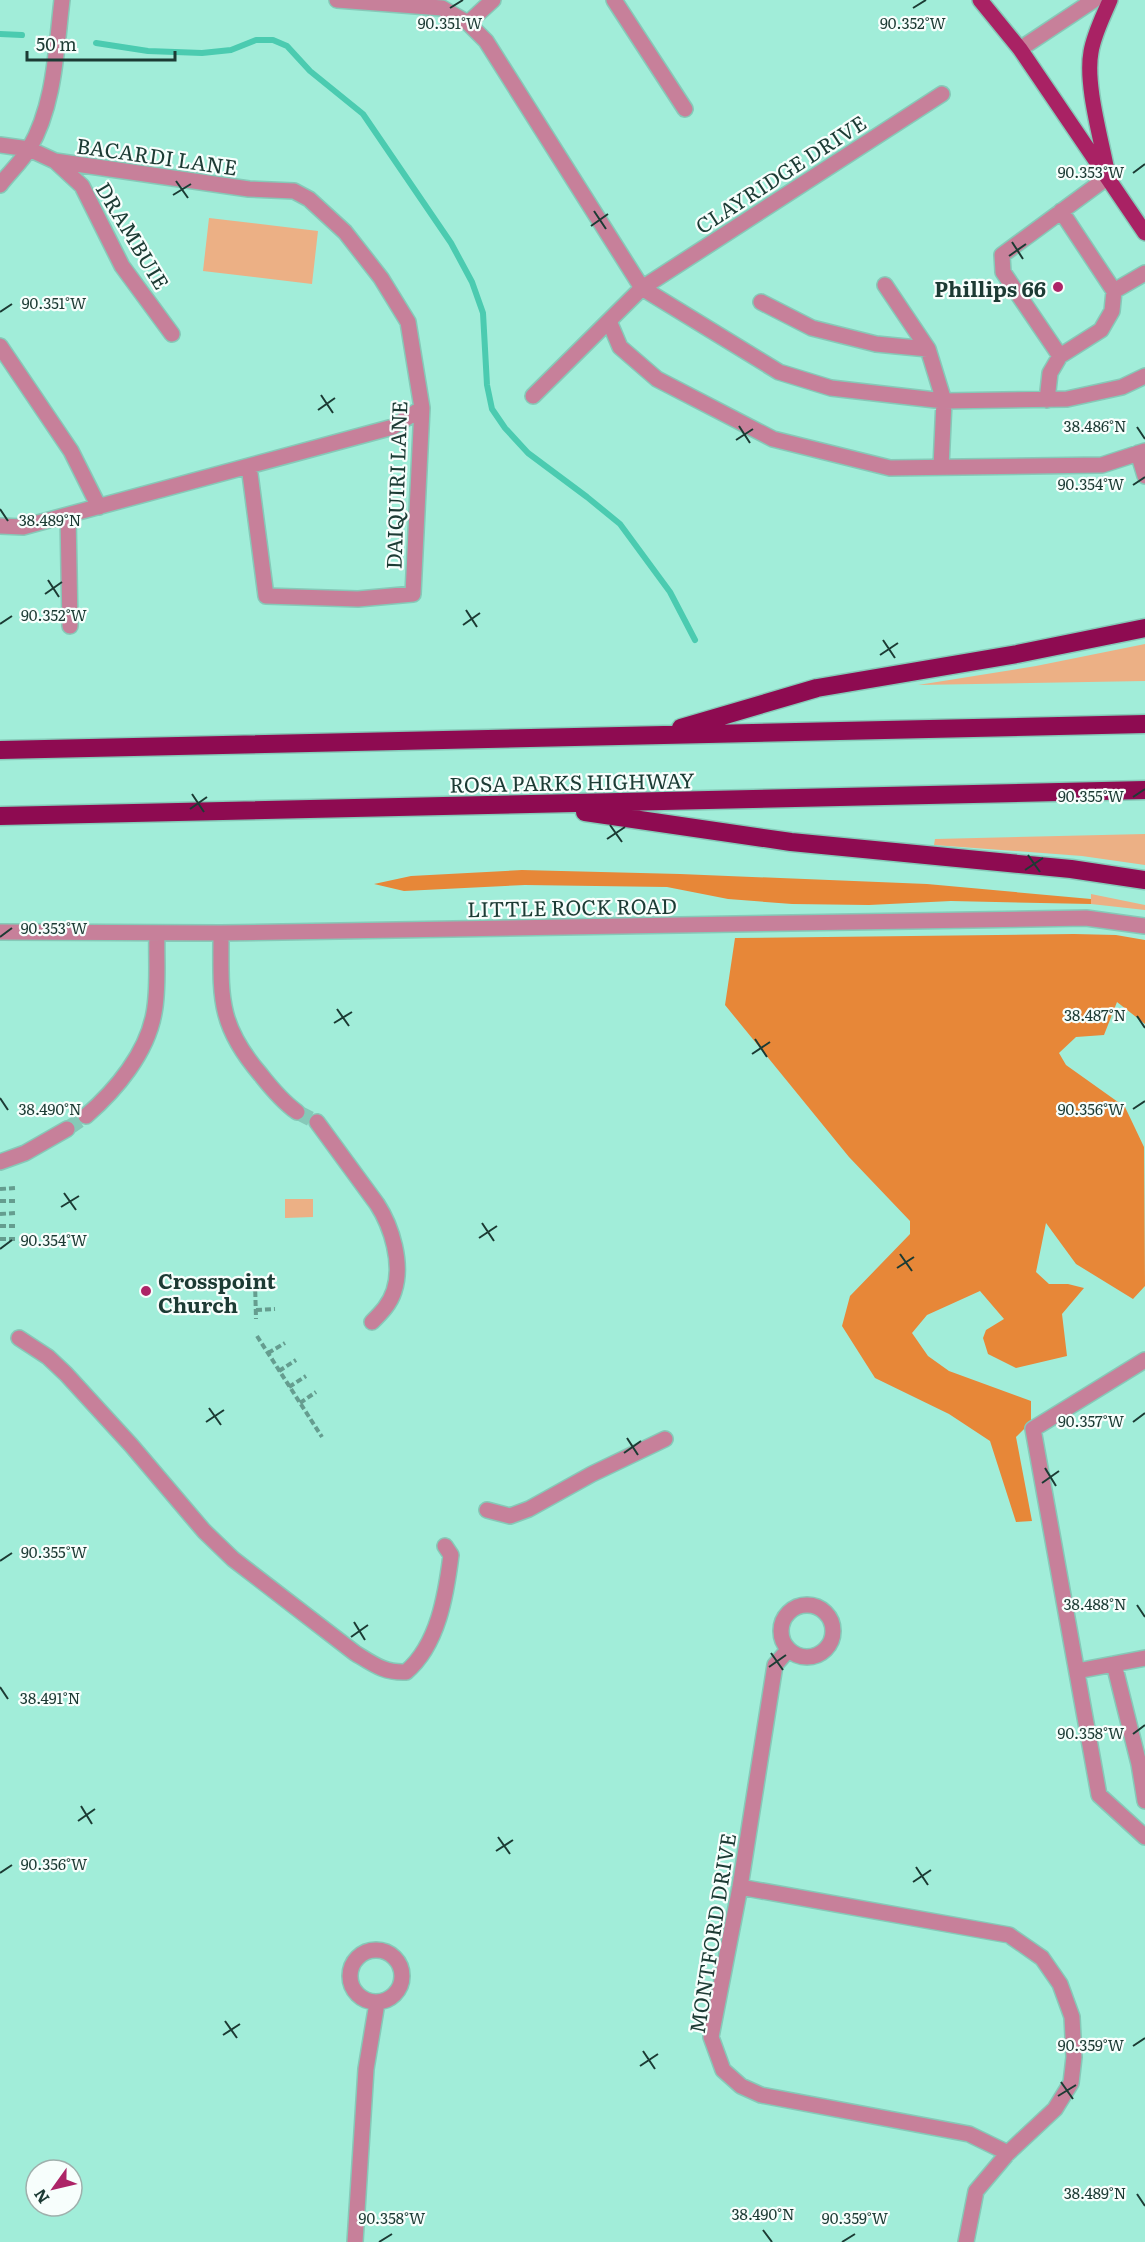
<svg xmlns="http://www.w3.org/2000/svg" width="1145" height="2242" viewBox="0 0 1145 2242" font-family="Literata,serif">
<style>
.green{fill:#ecb085}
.forest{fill:#e78738}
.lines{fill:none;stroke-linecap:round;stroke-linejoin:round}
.stream{stroke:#4bcbb0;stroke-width:6}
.minor-tunnel{stroke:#86c9b8;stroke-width:15;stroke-dasharray:15 8;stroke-linecap:butt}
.minor-casing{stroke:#86c9b8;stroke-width:18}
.major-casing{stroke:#86c9b8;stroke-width:18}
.highway-casing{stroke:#86c9b8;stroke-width:21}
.path{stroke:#659d8f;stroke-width:4;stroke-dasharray:6 3;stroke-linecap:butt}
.minor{stroke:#c7809a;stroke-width:15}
.major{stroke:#a92264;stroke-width:15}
.highway{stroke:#8e0b51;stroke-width:18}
.ticks{fill:none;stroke:#1c3b34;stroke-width:2}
.poi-dot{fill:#ad2467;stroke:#f7fefc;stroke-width:2}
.labels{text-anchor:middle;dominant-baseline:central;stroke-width:4.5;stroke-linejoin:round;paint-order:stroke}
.street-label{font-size:21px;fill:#1c3b34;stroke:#f7fefc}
.poi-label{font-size:21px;font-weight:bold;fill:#1c3b34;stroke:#f7fefc;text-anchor:end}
.ticks-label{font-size:15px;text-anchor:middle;fill:#1c3b34;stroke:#f7fefc;stroke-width:4.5;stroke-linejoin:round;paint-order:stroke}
</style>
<rect width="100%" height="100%" fill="#a1edd9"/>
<path class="green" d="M 209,218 L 318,231 L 312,284 L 203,271 Z
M 1145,644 L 1145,681 L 918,685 L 1036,666 Z
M 1145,834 L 1145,865 L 1082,856 L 934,845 L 935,839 Z
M 1091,894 L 1145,905 L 1145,910 L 1091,904 Z
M 313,1199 L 313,1217 L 285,1218 L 285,1199 Z"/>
<path class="forest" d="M 522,870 L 680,874 L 927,884 L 1091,899 L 1091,904 L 951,901 L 869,905 L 792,904 L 728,899 L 667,887 L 525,885 L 404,891 L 374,884 L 411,876 Z
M 1074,934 L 1116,935 L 1145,940 L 1145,1024 L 1117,1002 L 1104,1035 L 1076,1037 L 1059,1053 L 1066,1065 L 1125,1107 L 1144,1147 L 1145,1286 L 1133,1299 L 1076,1264 L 1046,1223 L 1036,1272 L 1049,1284 L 1068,1284 L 1084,1288 L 1062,1314 L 1067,1356 L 1016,1368 L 988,1354 L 983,1338 L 986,1330 L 1004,1319 L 980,1291 L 927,1315 L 912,1333 L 928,1356 L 949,1371 L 1031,1401 L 1031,1422 L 1016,1437 L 1032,1521 L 1016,1522 L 990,1441 L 949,1414 L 875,1378 L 842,1326 L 850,1296 L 910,1234 L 910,1221 L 849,1157 L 725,1005 L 735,938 Z"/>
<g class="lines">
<path class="stream" d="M 0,34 L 22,35
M 96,43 L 148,51 L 202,53 L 231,50 L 256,40 L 273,40 L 287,46 L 310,71 L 363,114 L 451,243 L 472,282 L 483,313 L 487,385 L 492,409 L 505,428 L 528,453 L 587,497 L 620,524 L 670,592 L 695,640"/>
<path class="minor-tunnel" d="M 297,1112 L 317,1122
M 67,1129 L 86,1116"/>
<defs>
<path id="minor" d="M 337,0 L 442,8 L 468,23 L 486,41 L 642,288 L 779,372 L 831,388 L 944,401 L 1067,399 L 1122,387 L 1145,376
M 614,0 L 685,109
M 468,23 L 493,0
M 1020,49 L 1094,0
M 0,145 L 29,149 L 55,161 L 249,189 L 294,191 L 309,199 L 345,232 L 381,278 L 408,322 L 422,408 L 413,594 L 358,599 L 266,596 L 249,466
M 55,161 L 82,186 L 122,266 L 172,334
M 0,185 C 9,173 22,161 29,149 C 55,105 56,49 62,0
M 1061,211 L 1114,291
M 885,285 L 928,349 L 944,401 L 941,467
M 761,302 L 812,328 L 876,344 L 928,349
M 609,321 L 620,347 L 657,379 L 773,439 L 890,468 L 1102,465 L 1145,451
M 0,346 L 71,451 L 99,507
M 1060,356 L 1101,330 L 1112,311 L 1114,291 L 1145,273
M 533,396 L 642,288 L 942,94
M 1047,400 L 1050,373 L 1060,356 L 1003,272 L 1002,255 L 1108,177
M 1138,453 L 1145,476
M 68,515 L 70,626
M 0,526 L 23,527 L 393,427 L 422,408
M 0,932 L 221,933 L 1086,918 L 1145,926
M 221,933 C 221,996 217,1024 261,1075 C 272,1089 283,1102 297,1112
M 86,1116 C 116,1090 147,1053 154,1013 C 159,987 156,959 157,933
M 317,1122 L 377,1204 C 392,1227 403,1264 394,1291 C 390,1304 381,1313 372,1322
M 0,1162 L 25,1153 L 67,1129
M 19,1338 L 48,1357 L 66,1374 L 131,1445 L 204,1531 L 233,1559 L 355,1653 C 373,1664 384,1673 406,1672 C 438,1645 446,1595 451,1555 L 445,1546
M 1145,1360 L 1033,1429 L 1099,1795 L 1145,1837
M 487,1510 L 510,1516 L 529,1509 L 592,1474 L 665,1439
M781 1631a26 26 0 1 1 52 0a26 26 0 1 1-52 0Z
M 788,1650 L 775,1665 L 740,1887 L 711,2037 L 723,2070 L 741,2086 L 761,2095 L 969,2134 L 1008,2153
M 1114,1664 L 1139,1764 L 1145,1764
M 1077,1671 L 1145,1658
M 1139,1764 L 1145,1801
M 740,1887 L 1009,1935 L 1042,1958 L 1060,1984 L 1072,2017 L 1074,2057 L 1071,2083 L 1055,2109 L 1008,2153 L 976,2191 L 966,2242
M350 1976a26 26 0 1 1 52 0a26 26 0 1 1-52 0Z
M 355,2242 L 366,2069 L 377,2003"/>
<path id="major" d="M 980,0 L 1020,49 L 1145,233
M 1107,171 C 1101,138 1085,84 1091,52 C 1094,34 1103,17 1110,0"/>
<path id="highway" d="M 681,728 L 817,688 L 1017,654 L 1145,628
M 0,750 L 1145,724
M 585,812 L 791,842 L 1071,869 L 1145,880
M 0,816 L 1145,790"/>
</defs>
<use href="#minor" class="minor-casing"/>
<use href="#major" class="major-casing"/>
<use href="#highway" class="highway-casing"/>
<path class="path" d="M 0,1189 L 16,1188
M 0,1201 L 16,1201
M 0,1214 L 16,1213
M 0,1226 L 16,1226
M 0,1239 L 16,1239
M 255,1282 L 256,1319
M 256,1310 L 275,1309
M 257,1336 L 322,1437
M 268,1353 L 285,1343
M 279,1371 L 296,1360
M 289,1387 L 306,1376
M 300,1403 L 316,1392"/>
<use href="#minor" class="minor"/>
<use href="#major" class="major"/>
<use href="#highway" class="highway"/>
</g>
<path class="ticks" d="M 450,8 L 463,0M 913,8 L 926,0M 1133,173 L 1145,164M 176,181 L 188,198M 173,195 L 191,184M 594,211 L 606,229M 591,226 L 608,214M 1012,242 L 1023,259M 1009,256 L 1026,244M 0,312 L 12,304M 321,395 L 333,413M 318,410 L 335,398M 739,426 L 750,443M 1137,427 L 1145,439M 736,440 L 753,429M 1133,485 L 1145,477M 0,509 L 8,521M 48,580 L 59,597M 45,594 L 62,582M 466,610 L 477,627M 0,624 L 12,616M 463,625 L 480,613M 883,640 L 895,658M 880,655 L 898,643M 192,794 L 204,812M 1133,797 L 1145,789M 190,809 L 207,797M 610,825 L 622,842M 607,839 L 625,827M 1028,855 L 1040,872M 1025,870 L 1043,858M 0,937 L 12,928M 337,1009 L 349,1026M 1137,1016 L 1145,1028M 334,1023 L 352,1012M 755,1039 L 767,1057M 752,1054 L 770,1042M 0,1098 L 8,1110M 1133,1109 L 1145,1101M 64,1193 L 76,1210M 61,1207 L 79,1196M 482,1223 L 494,1241M 479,1238 L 497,1226M 0,1249 L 12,1240M 900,1254 L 912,1271M 897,1268 L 914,1257M 209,1408 L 221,1425M 206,1422 L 224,1410M 1133,1422 L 1145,1413M 627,1438 L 638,1455M 624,1453 L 641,1441M 1045,1468 L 1056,1486M 1042,1483 L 1059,1471M 0,1561 L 12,1553M 1137,1605 L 1145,1617M 354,1622 L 365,1640M 351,1637 L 368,1625M 771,1653 L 783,1670M 769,1667 L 786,1655M 0,1687 L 8,1699M 1133,1734 L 1145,1725M 81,1806 L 92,1824M 78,1821 L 95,1809M 498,1837 L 510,1854M 496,1851 L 513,1840M 916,1867 L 928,1885M 0,1873 L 12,1865M 913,1882 L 931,1870M 225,2021 L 237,2038M 223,2035 L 240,2024M 1133,2046 L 1145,2038M 643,2051 L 655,2069M 640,2066 L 658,2054M 1061,2082 L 1073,2099M 1058,2096 L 1076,2085M 1137,2194 L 1145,2206M 763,2230 L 772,2242M 379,2242 L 392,2234M 842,2242 L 855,2234"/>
<g class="poi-dot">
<circle cx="1058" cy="287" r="6"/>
<circle cx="146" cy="1291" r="6"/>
</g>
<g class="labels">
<g class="street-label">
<text transform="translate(157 155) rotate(8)">BACARDI LANE</text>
<text transform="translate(780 173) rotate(-33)">CLAYRIDGE DRIVE</text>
<text transform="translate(134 235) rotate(59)">DRAMBUIE</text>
<text transform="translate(395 485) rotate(-88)">DAIQUIRI LANE</text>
<text transform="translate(572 781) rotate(-1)">ROSA PARKS HIGHWAY</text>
<text transform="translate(572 906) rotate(-1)">LITTLE ROCK ROAD</text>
<text transform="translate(711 1933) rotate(-81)">MONTFORD DRIVE</text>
</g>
<g class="poi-label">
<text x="1046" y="287">Phillips 66</text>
<text x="158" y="1279" text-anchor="start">Crosspoint<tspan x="158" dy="24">Church</tspan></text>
</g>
</g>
<g class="ticks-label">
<text x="450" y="29">90.351°W</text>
<text x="913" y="29">90.352°W</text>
<text x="1091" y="178">90.353°W</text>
<text x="54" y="309">90.351°W</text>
<text x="1095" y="432">38.486°N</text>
<text x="1091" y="490">90.354°W</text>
<text x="50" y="526">38.489°N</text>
<text x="54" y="621">90.352°W</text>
<text x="1091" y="802">90.355°W</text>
<text x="54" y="934">90.353°W</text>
<text x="1095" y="1021">38.487°N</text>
<text x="1091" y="1115">90.356°W</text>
<text x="50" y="1115">38.490°N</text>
<text x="54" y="1246">90.354°W</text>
<text x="1091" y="1427">90.357°W</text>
<text x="54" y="1558">90.355°W</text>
<text x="1095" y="1610">38.488°N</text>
<text x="50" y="1704">38.491°N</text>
<text x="1091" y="1739">90.358°W</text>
<text x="54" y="1870">90.356°W</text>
<text x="1091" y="2051">90.359°W</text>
<text x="1095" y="2199">38.489°N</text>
<text x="763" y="2220">38.490°N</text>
<text x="392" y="2224">90.358°W</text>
<text x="855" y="2224">90.359°W</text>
</g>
<g transform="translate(54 2188) rotate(236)"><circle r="28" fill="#f7fefc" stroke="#9fb0ac" stroke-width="1.5"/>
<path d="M0-4.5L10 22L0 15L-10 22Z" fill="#ad2467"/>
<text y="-9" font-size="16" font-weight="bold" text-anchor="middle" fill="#1c3b34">N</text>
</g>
<path d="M27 51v9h148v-9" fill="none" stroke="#1c3b34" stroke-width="3"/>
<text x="36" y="51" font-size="18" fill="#1c3b34" stroke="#f7fefc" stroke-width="4.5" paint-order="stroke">50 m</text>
</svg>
